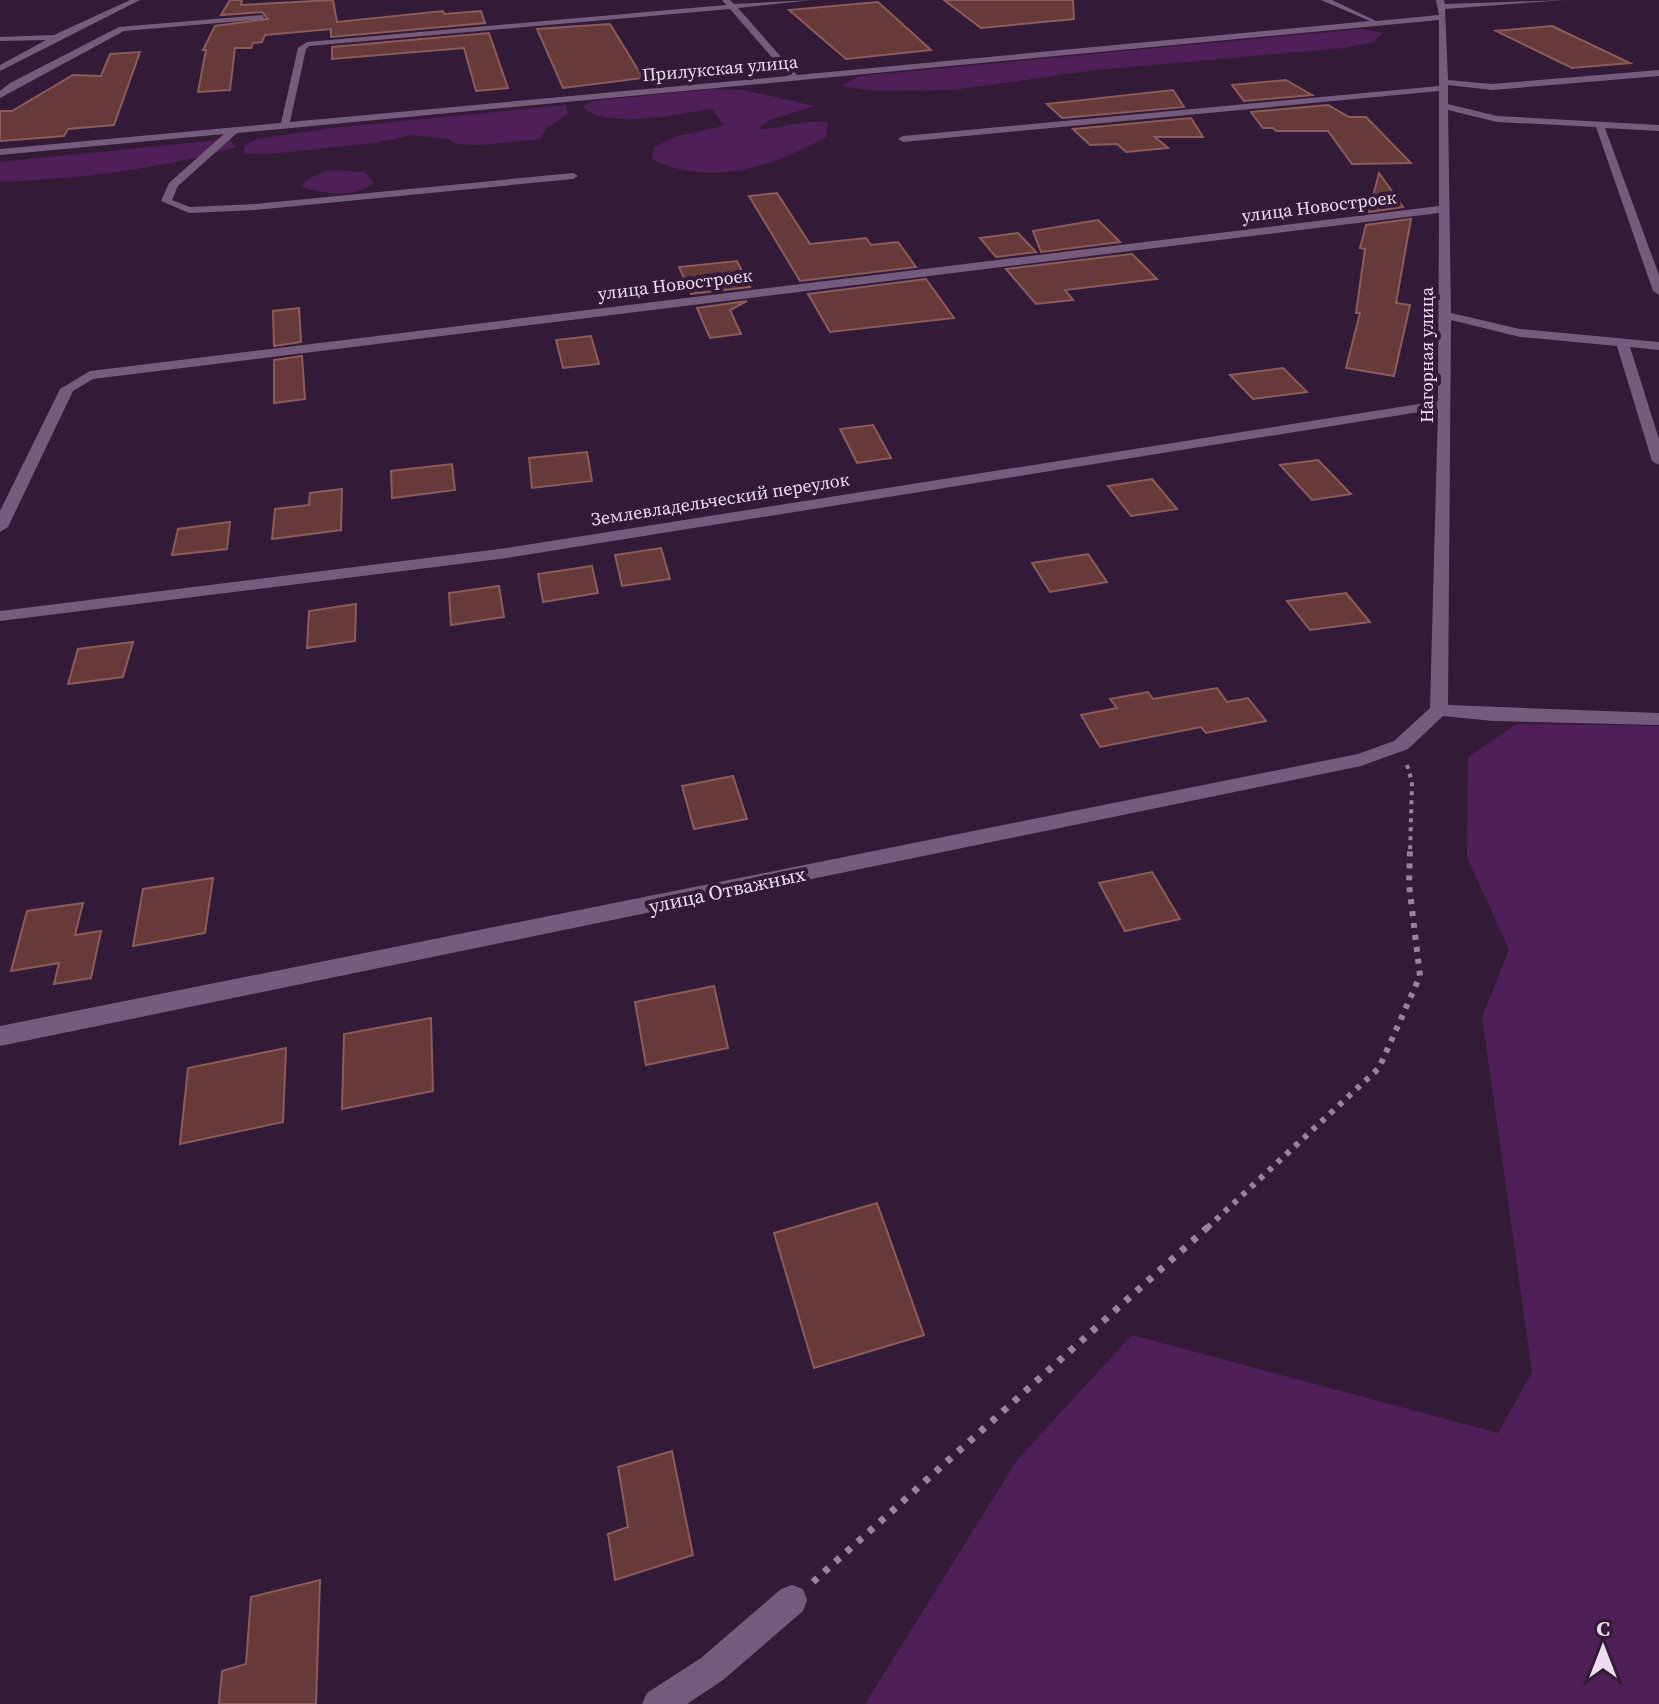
<svg xmlns="http://www.w3.org/2000/svg" width="1659" height="1704" viewBox="0 0 1659 1704" font-family="'Source Serif 4',serif">
<style>
.green{fill:#4f1f57}
.building{fill:#653a39;stroke:#8b5c5b;stroke-width:2}
.lines{fill:none;stroke-linecap:round;stroke-linejoin:round}
.path-far2{stroke:#98849b;stroke-width:4;stroke-dasharray:4 5;stroke-linecap:butt}
.path-far1{stroke:#98849b;stroke-width:6;stroke-dasharray:5 7;stroke-linecap:butt}
.path{stroke:#98849b;stroke-width:7;stroke-dasharray:6 9;stroke-linecap:butt}
.street{fill:#775b7c;fill-rule:evenodd}
.labels{text-anchor:middle;dominant-baseline:central;stroke-width:8;stroke-linejoin:round;paint-order:stroke}
.far-street-label{font-size:18px;fill:#edddf0;stroke:#331a37}
.street-label{font-size:20px;fill:#edddf0;stroke:#331a37}
</style>
<rect width="100%" height="100%" fill="#331a37"/>
<path class="green" d="M 1361,29 L 1383,33 L 1374,42 L 1344,48 L 1097,70 L 952,90 L 877,91 L 840,86 L 860,76 Z
M 712,89 L 744,90 L 815,106 L 769,120 L 759,129 C 782,129 805,119 828,122 L 826,137 C 774,167 708,188 652,159 L 654,147 L 678,136 L 724,126 L 712,109 C 681,113 606,131 583,107 L 592,101 Z
M 566,105 L 568,114 L 548,127 L 540,139 L 486,145 L 455,144 L 449,139 L 412,135 L 375,143 L 280,153 L 244,154 L 244,146 L 257,139 L 331,128 Z
M 228,139 L 236,147 C 161,169 79,179 0,182 L 0,162 Z
M 329,170 L 365,172 L 374,183 C 352,199 326,194 301,187 L 309,178 Z
M 1516,724 L 1659,726 L 1659,1704 L 865,1704 L 1017,1460 L 1132,1335 L 1498,1433 L 1532,1372 L 1482,1017 L 1509,950 L 1467,857 L 1468,757 Z"/>
<path class="building" d="M 230,0 L 242,0 L 241,5 L 333,0 L 337,22 L 443,11 L 444,14 L 481,11 L 485,23 L 331,37 L 331,29 L 265,35 L 262,42 L 253,43 L 251,48 L 235,48 L 230,90 L 198,92 L 206,50 L 203,50 L 215,26 L 268,19 L 262,12 L 221,15 Z
M 944,0 L 1073,0 L 1074,19 L 981,28 Z
M 878,2 L 931,50 L 846,59 L 789,10 Z
M 610,24 L 643,78 L 563,88 L 537,29 Z
M 1552,26 L 1630,63 L 1572,68 L 1496,31 Z
M 489,33 L 508,88 L 476,91 L 464,48 L 332,59 L 332,47 Z
M 140,52 L 114,125 L 68,129 L 64,136 L 0,141 L 0,111 L 12,111 L 73,75 L 101,76 L 110,54 Z
M 1286,80 L 1312,95 L 1244,101 L 1232,85 Z
M 1173,90 L 1184,107 L 1062,118 L 1047,104 Z
M 1328,105 L 1349,117 L 1366,117 L 1411,163 L 1352,164 L 1328,131 L 1276,131 L 1273,128 L 1263,128 L 1251,112 Z
M 1191,118 L 1203,137 L 1155,137 L 1168,148 L 1126,152 L 1117,144 L 1090,145 L 1073,129 Z
M 1379,173 L 1403,207 L 1369,212 Z
M 777,193 L 810,244 L 866,238 L 871,245 L 898,242 L 916,267 L 800,281 L 749,196 Z
M 1411,219 L 1396,303 L 1410,305 L 1394,376 L 1346,368 L 1360,313 L 1356,313 L 1365,249 L 1360,248 L 1366,225 Z
M 1098,220 L 1120,242 L 1041,252 L 1033,231 Z
M 1018,233 L 1036,252 L 996,257 L 980,238 Z
M 1132,254 L 1157,279 L 1065,290 L 1073,300 L 1036,304 L 1006,269 Z
M 737,261 L 750,287 L 691,294 L 679,267 Z
M 926,279 L 954,318 L 830,332 L 808,294 Z
M 747,301 L 730,310 L 741,334 L 710,338 L 697,308 Z
M 299,308 L 301,342 L 274,346 L 273,311 Z
M 591,336 L 599,364 L 563,368 L 556,340 Z
M 302,356 L 305,399 L 274,403 L 274,360 Z
M 1283,368 L 1307,392 L 1253,399 L 1230,375 Z
M 873,425 L 891,458 L 857,463 L 840,429 Z
M 587,452 L 592,481 L 532,488 L 529,458 Z
M 1318,460 L 1351,494 L 1312,500 L 1280,465 Z
M 452,464 L 455,490 L 392,498 L 391,471 Z
M 1152,479 L 1177,509 L 1131,516 L 1108,486 Z
M 342,489 L 341,530 L 272,539 L 275,509 L 309,505 L 310,493 Z
M 230,522 L 227,549 L 172,555 L 178,529 Z
M 661,548 L 670,579 L 622,586 L 615,555 Z
M 1088,554 L 1107,582 L 1050,592 L 1032,563 Z
M 592,566 L 598,593 L 543,602 L 538,574 Z
M 499,586 L 504,617 L 451,625 L 449,593 Z
M 1346,593 L 1370,622 L 1310,630 L 1287,601 Z
M 356,604 L 355,641 L 307,648 L 309,611 Z
M 133,642 L 123,677 L 68,684 L 78,649 Z
M 1217,688 L 1227,702 L 1248,698 L 1266,721 L 1206,733 L 1201,727 L 1100,747 L 1081,715 L 1117,708 L 1110,699 L 1148,692 L 1153,699 Z
M 733,776 L 747,819 L 694,829 L 682,786 Z
M 1152,872 L 1180,919 L 1125,931 L 1099,883 Z
M 213,878 L 205,933 L 133,946 L 143,889 Z
M 83,903 L 75,935 L 101,931 L 91,978 L 54,984 L 59,963 L 11,971 L 27,911 Z
M 714,986 L 728,1048 L 646,1065 L 635,1002 Z
M 431,1018 L 433,1091 L 342,1109 L 344,1034 Z
M 286,1048 L 283,1122 L 180,1144 L 188,1068 Z
M 877,1203 L 924,1335 L 814,1368 L 774,1233 Z
M 672,1451 L 693,1555 L 615,1580 L 608,1534 L 628,1527 L 618,1467 Z
M 320,1580 L 316,1704 L 219,1704 L 222,1671 L 246,1664 L 251,1597 Z"/>
<g class="lines">
<path class="path-far2" d="M 1407,765 L 1412,782 L 1410,853"/>
<path class="path-far1" d="M 1207,1228 L 1379,1068 L 1420,976 L 1409,884 L 1410,851"/>
<path class="path" d="M 813,1582 L 1209,1226"/>
<path class="street" d="M 130,0 L 140,0 L 0,71 L 0,65 L 46,40 L 0,41 L 0,37 L 54,35 Z
M 722,0 L 730,0 L 734,4 L 812,0 L 738,8 L 797,75 L 1370,21 L 1321,0 L 1332,0 L 1376,21 L 1439,15 L 1436,0 L 1444,0 L 1445,4 L 1566,0 L 1445,9 L 1448,80 L 1492,84 L 1659,70 L 1659,76 L 1492,90 L 1448,85 L 1448,104 L 1497,116 L 1659,125 L 1659,131 L 1605,128 L 1659,275 L 1659,295 L 1653,291 L 1596,127 L 1497,122 L 1448,110 L 1451,313 L 1520,329 L 1659,342 L 1659,350 L 1630,347 L 1659,439 L 1659,465 L 1652,461 L 1617,346 L 1520,337 L 1451,320 L 1448,705 L 1659,713 L 1659,725 L 1493,721 L 1443,716 L 1408,749 L 1361,766 L 0,1046 L 0,1026 L 1358,754 L 1394,741 L 1430,708 L 1438,409 L 507,558 L 0,621 L 0,611 L 507,548 L 1438,401 L 1439,213 L 93,379 L 73,391 L 8,527 L 0,532 L 0,511 L 60,389 L 90,371 L 1439,206 L 1439,91 L 903,142 L 898,139 L 903,136 L 1439,86 L 1439,20 L 237,133 L 178,186 L 172,200 L 190,207 L 255,204 L 573,173 L 578,176 L 573,179 L 255,210 L 189,213 L 161,201 L 169,183 L 224,134 L 0,155 L 0,149 L 281,123 L 298,48 L 307,42 L 726,5 ZM 730,9 L 788,76 L 290,122 L 306,49 L 309,46 Z
M 262,15 L 265,19 L 124,31 L 0,98 L 0,91 L 10,83 L 119,27 Z
M 792,1585 L 803,1589 L 807,1600 L 803,1611 L 723,1680 L 687,1704 L 642,1704 L 647,1693 L 701,1658 L 781,1589 Z"/>
</g>
<g class="labels">
<g class="far-street-label">
<text transform="translate(720 68) rotate(-5)">Прилукская улица</text>
<text transform="translate(1319 206) rotate(-7)">улица Новостроек</text>
<text transform="translate(675 284) rotate(-7)">улица Новостроек</text>
<text transform="translate(1426 355) rotate(-90)">Нагорная улица</text>
<text transform="translate(720 499) rotate(-9)">Землевладельческий переулок</text>
</g>
<g class="street-label">
<text transform="translate(727 890) rotate(-12)">улица Отважных</text>
</g>
</g>
<g transform="translate(1603 1648)" stroke="#331a37" stroke-width="6" paint-order="stroke">
<path d="M0-6L14 30L0 20L-14 30Z" fill="#edddf0"/>
<text y="-12" font-size="22" font-weight="bold" text-anchor="middle" fill="#edddf0">С</text>
</g>
</svg>
